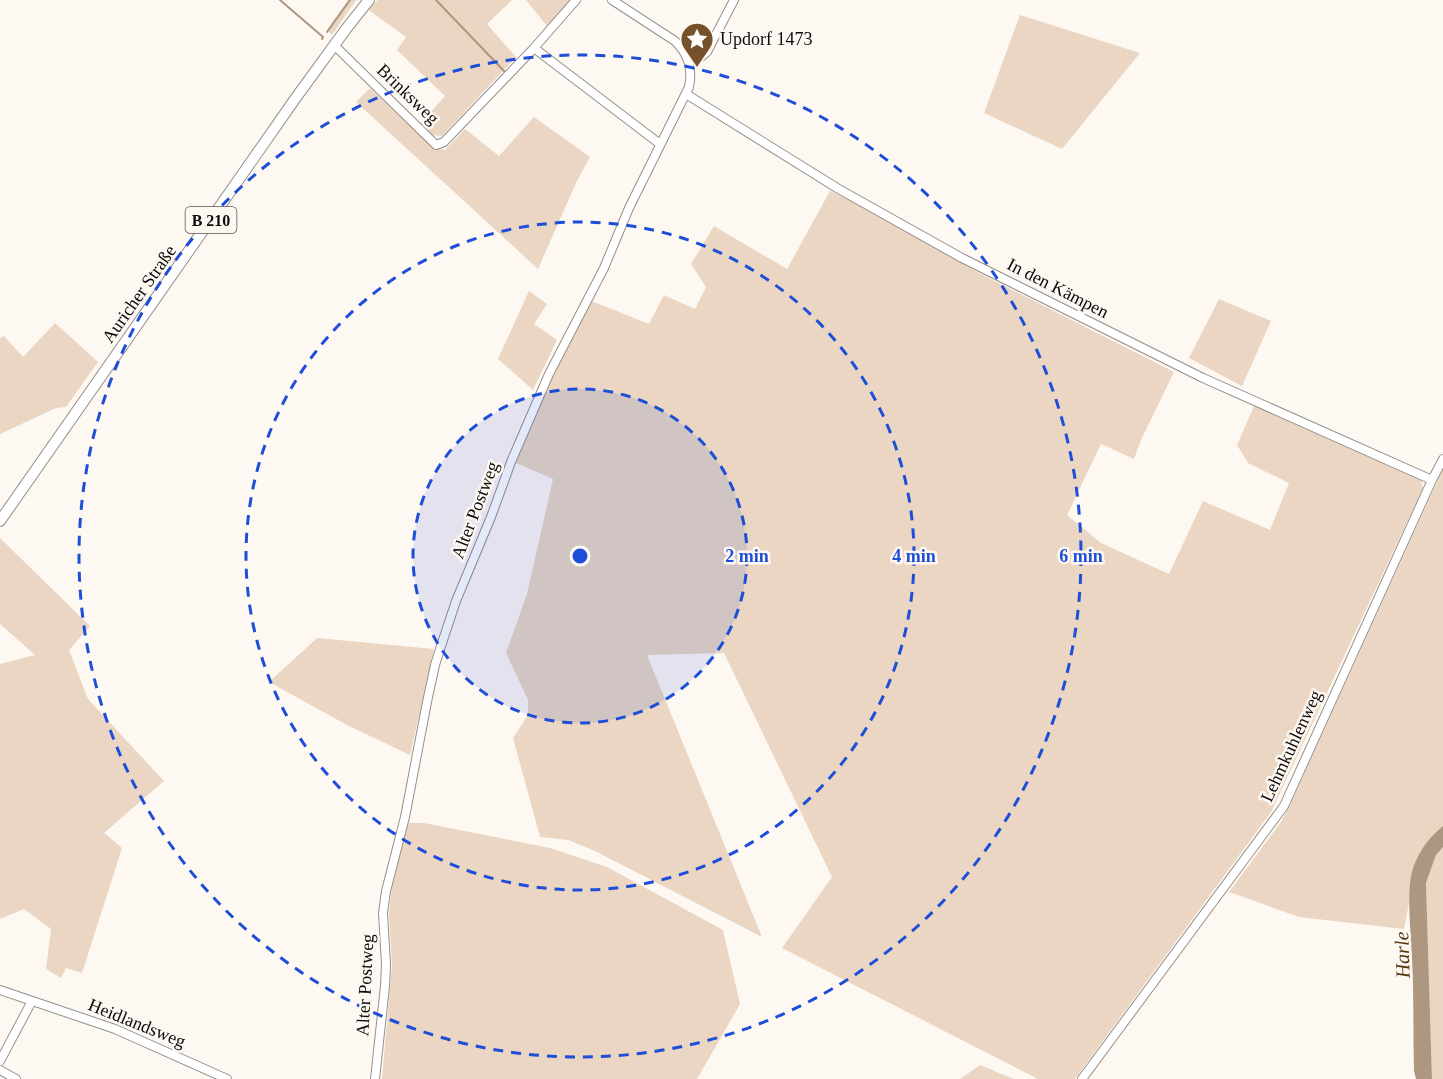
<svg xmlns="http://www.w3.org/2000/svg" width="1443" height="1079" viewBox="0 0 1443 1079" font-family="'Times New Roman',serif">
<style>
.green{fill:#ead6c2}
.water{fill:#ae9781}
.lines{fill:none;stroke-linecap:round;stroke-linejoin:round}
.stream{stroke:#ae9781;stroke-width:2}
.minor-casing{stroke:#958f8a;stroke-width:10}
.major-casing{stroke:#958f8a;stroke-width:12}
.minor{stroke:#fff;stroke-width:8}
.major{stroke:#fff;stroke-width:10}
.ring{fill:none;stroke:#1d4ed8;stroke-width:3;stroke-dasharray:10 8}
.labels{text-anchor:middle;dominant-baseline:central;stroke-width:5;stroke-linejoin:round;paint-order:stroke}
.shield{fill:#fef8f2;stroke:#555250;stroke-width:1.5}
.shield-label{font-size:16px;font-weight:bold;fill:#0d0b0a}
.poi-label{font-size:18px;fill:#0d0b0a;stroke:#fef8f2;text-anchor:start}
.street-label{font-size:18px;fill:#0d0b0a;stroke:#fef8f2}
.water-label{font-size:20px;font-style:italic;fill:#58360f;stroke:#fef8f2}
.centre{fill:#1d4ed8;stroke:#fef8f2;stroke-width:3}
.ring-label{font-size:18px;text-anchor:middle;font-weight:bold;fill:#1d4ed8;stroke:#fef8f2;stroke-width:5;stroke-linejoin:round;paint-order:stroke}
</style>
<rect width="100%" height="100%" fill="#fef8f2"/>
<path class="green" d="M 348,0 L 356,0 L 332,35 L 327,30 Z
M 378,0 L 512,0 L 487,24 L 516,57 L 442,136 L 430,135 L 420,124 L 445,96 L 397,50 L 406,37 L 367,9 Z
M 526,0 L 571,0 L 547,26 Z
M 1020,15 L 1140,53 L 1062,149 L 984,113 Z
M 370,88 L 432,146 L 445,150 L 465,129 L 499,156 L 534,117 L 590,157 L 576,183 L 538,269 L 356,102 Z
M 830,191 L 854,202 L 983,275 L 1174,372 L 1141,440 L 1134,459 L 1101,444 L 1067,515 L 1101,543 L 1169,574 L 1203,501 L 1270,530 L 1289,483 L 1248,463 L 1237,445 L 1255,404 L 1421,480 L 1423,488 L 1271,812 L 1075,1079 L 1038,1079 L 782,948 L 832,877 L 724,653 L 647,655 L 762,937 L 595,851 L 568,840 L 540,837 L 513,738 L 528,715 L 528,700 L 506,653 L 527,594 L 553,479 L 516,463 L 550,383 L 589,300 L 649,324 L 664,295 L 695,309 L 706,287 L 691,264 L 714,226 L 787,269 Z
M 529,291 L 547,304 L 534,324 L 557,340 L 533,390 L 498,359 Z
M 1219,299 L 1271,321 L 1242,386 L 1189,358 Z
M 55,323 L 98,362 L 66,407 L 56,408 L 0,434 L 0,338 L 4,336 L 23,357 Z
M 1443,469 L 1443,826 L 1436,832 L 1417,858 L 1411,876 L 1410,898 L 1404,929 L 1299,917 L 1229,892 L 1281,822 L 1290,805 Z
M 0,538 L 90,626 L 69,650 L 88,699 L 164,781 L 104,833 L 122,848 L 82,973 L 66,968 L 61,978 L 46,969 L 51,929 L 24,909 L 0,919 L 0,664 L 35,655 L 0,624 Z
M 317,638 L 434,649 L 410,755 L 347,725 L 269,682 Z
M 409,823 L 424,823 L 550,848 L 607,867 L 723,930 L 740,1004 L 697,1079 L 382,1079 L 392,965 L 389,915 L 392,884 L 404,831 Z
M 1443,847 L 1443,1079 L 1432,1079 L 1426,883 L 1436,855 Z
M 980,1065 L 1009,1077 L 1014,1079 L 960,1079 Z"/>
<path class="water" d="M 1443,826 L 1443,847 L 1436,855 L 1426,883 L 1432,1079 L 1416,1079 L 1414,1071 C 1413,1034 1414,997 1412,959 C 1411,934 1407,900 1411,876 C 1415,856 1428,838 1443,826 Z"/>
<g class="lines">
<path class="stream" d="M 280,0 L 323,37 L 322,39
M 436,0 L 505,72
M 327,32 L 350,0"/>
<defs>
<path id="minor" d="M 334,45 L 436,145 L 444,142 L 534,48 L 576,0
M 534,48 L 660,144
M 689,60 L 701,57 L 707,52 L 734,0
M 686,94 L 837,188 L 962,258 L 1203,378 L 1432,480
M 0,990 L 115,1029 L 227,1079
M 0,1061 L 32,1001
M 0,1070 L 16,1079
M 375,1079 L 385,986 L 386,965 L 383,913 L 386,891 L 405,817 L 427,702 L 435,665 L 441,646 L 456,601 L 491,517 L 511,462 L 549,374 L 604,268 L 629,208 L 689,87 C 693,68 688,54 675,41 L 612,0
M 1082,1079 L 1284,806 L 1432,480 L 1443,459"/>
<path id="major" d="M 0,521 L 295,99 L 346,29 L 369,0"/>
</defs>
<use href="#minor" class="minor-casing"/>
<use href="#major" class="major-casing"/>
<use href="#minor" class="minor"/>
<use href="#major" class="major"/>
</g>
<circle cx="580" cy="556" r="167" fill="#1d4ed8" fill-opacity=".12"/>
<g class="ring">
<circle cx="580" cy="556" r="167"/>
<circle cx="580" cy="556" r="334"/>
<circle cx="580" cy="556" r="501"/>
</g>
<defs>
<symbol id="sight-pin" viewBox="-11 -11 22 30"><path d="M0 17L-7.5 6A9.5 9.5 0 1 1 7.5 6Z" fill="#76512c" stroke="#fef8f2"/><path d="M0-6L1.8-2.2L6-1.7L2.9 1.2L3.7 5.4L0 3.3L-3.7 5.4L-2.9 1.2L-6-1.7L-1.8-2.2Z" fill="#fff"/></symbol>
</defs>
<g fill-rule="evenodd">
<use href="#sight-pin" x="678" y="20" width="38" height="52"/>
</g>
<g class="labels">
<rect class="shield" x="185.5" y="207" width="51" height="26" rx="4.5"/>
<g class="shield-label">
<text x="211" y="220">B 210</text>
</g>
<g class="poi-label">
<text x="720" y="39">Updorf 1473</text>
</g>
<g class="street-label">
<text transform="translate(408 94) rotate(44)">Brinksweg</text>
<text transform="translate(1058 288) rotate(27)">In den Kämpen</text>
<text transform="translate(139 294) rotate(-55)">Auricher Straße</text>
<text transform="translate(475 510) rotate(-69)">Alter Postweg</text>
<text transform="translate(1291 746) rotate(-65)">Lehmkuhlenweg</text>
<text transform="translate(365 985) rotate(-87)">Alter Postweg</text>
<text transform="translate(137 1023) rotate(22)">Heidlandsweg</text>
</g>
<g class="water-label">
<text transform="translate(1402 955) rotate(-92)">Harle</text>
</g>
</g>
<circle cx="580" cy="556" r="9" class="centre"/>
<g class="ring-label">
<text x="747" y="562">2 min</text>
<text x="914" y="562">4 min</text>
<text x="1081" y="562">6 min</text>
</g>
</svg>
